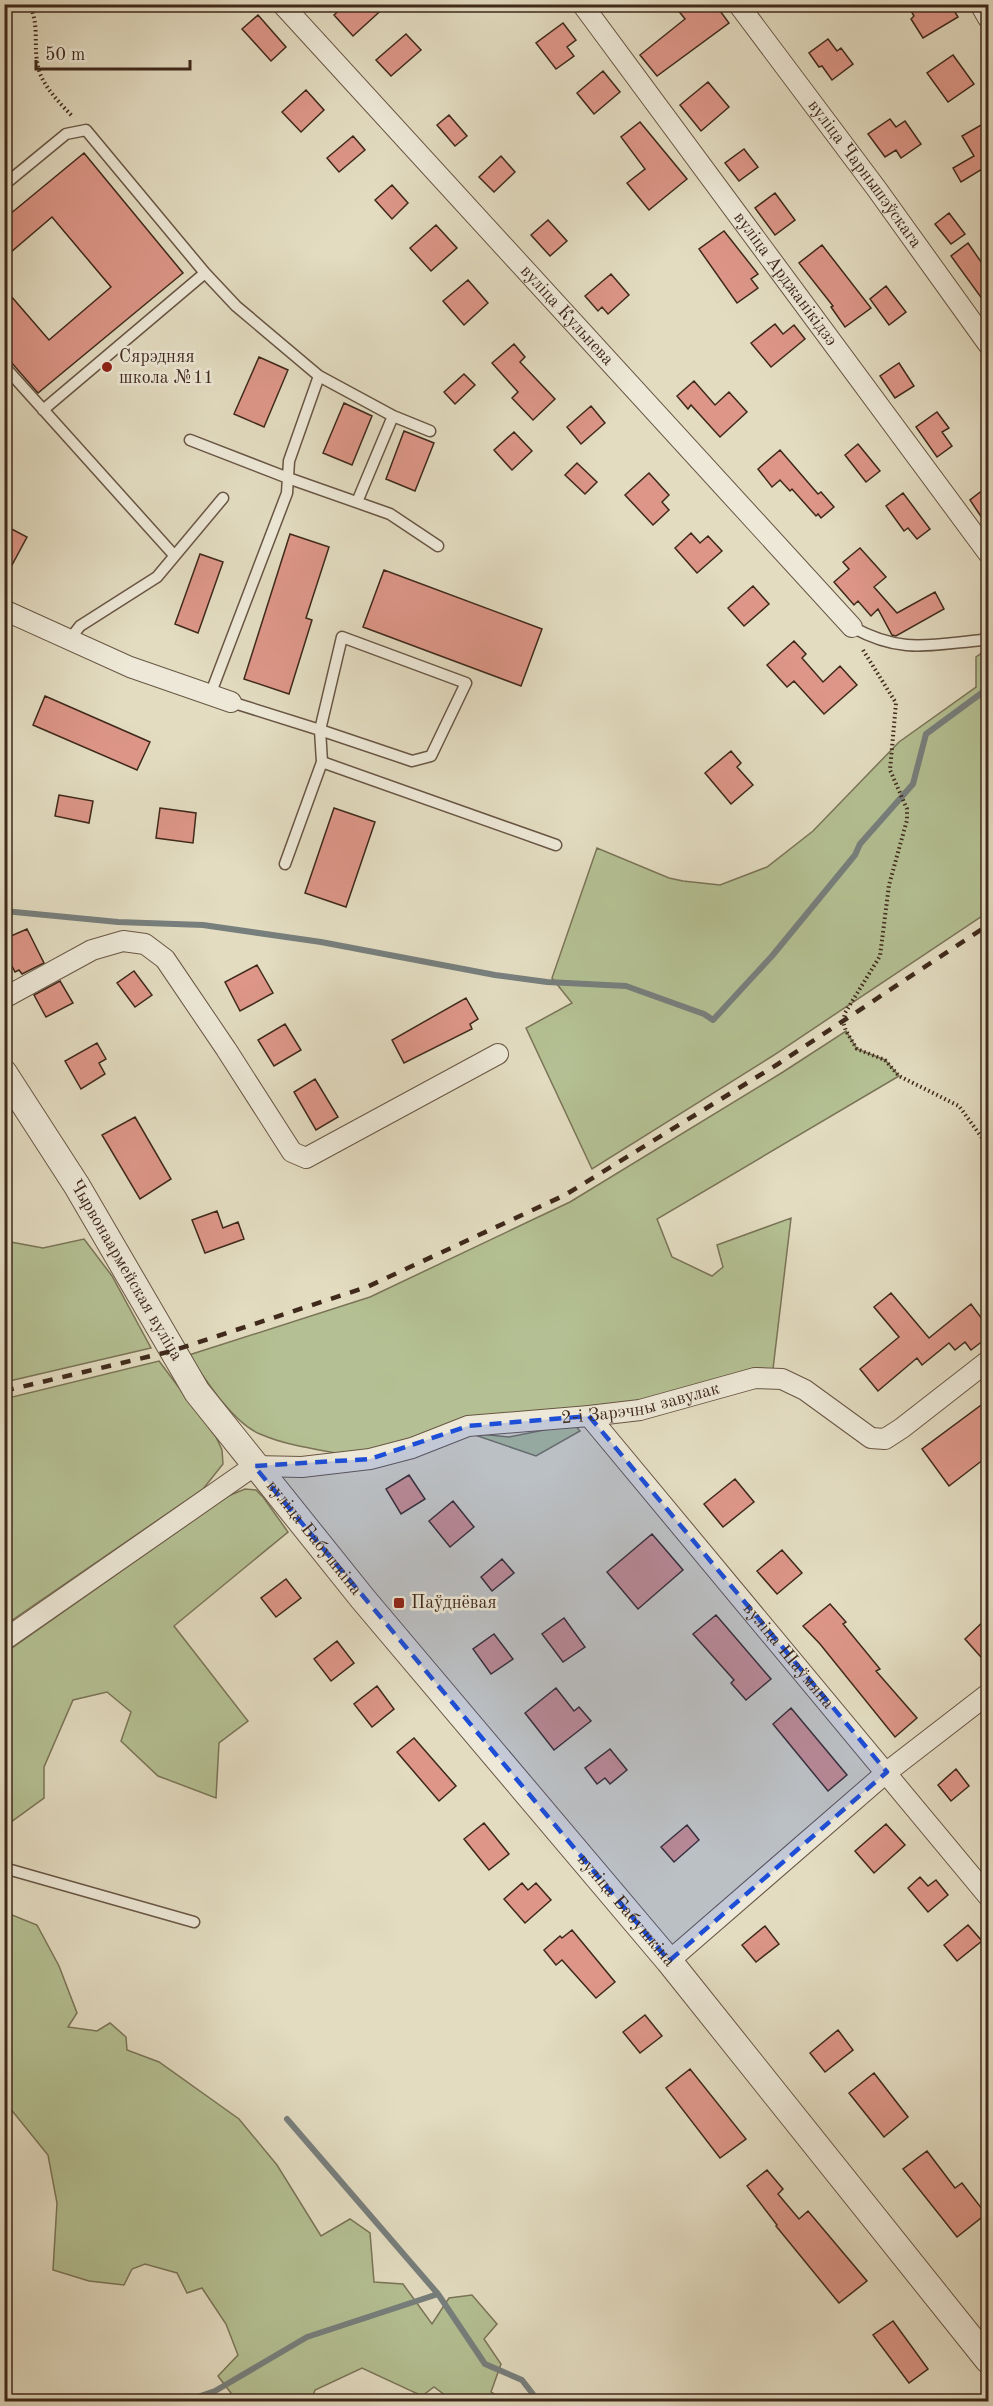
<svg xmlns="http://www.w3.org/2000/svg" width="993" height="2406" viewBox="0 0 993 2406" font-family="'Old Standard TT',serif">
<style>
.green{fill:#b4c093;stroke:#7a7457;stroke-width:1.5}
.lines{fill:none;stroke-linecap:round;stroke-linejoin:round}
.stream{stroke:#777f7d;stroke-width:6}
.building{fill:#dd9688;stroke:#3f291b;stroke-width:1.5}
.service-casing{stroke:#685644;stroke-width:13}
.minor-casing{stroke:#685644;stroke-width:22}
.tertiary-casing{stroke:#685644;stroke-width:28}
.path{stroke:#3f291b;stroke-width:4;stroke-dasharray:1.5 3;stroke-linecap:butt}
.service{stroke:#ede8d7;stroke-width:10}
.minor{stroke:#ede8d7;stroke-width:20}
.tertiary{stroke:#ede8d7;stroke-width:26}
.rail{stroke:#3f291b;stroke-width:4.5;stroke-dasharray:10 10;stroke-linecap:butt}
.marked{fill:#1d4ed8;fill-opacity:0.2;stroke:#1d4ed8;stroke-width:4.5;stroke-dasharray:12 8;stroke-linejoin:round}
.poi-dot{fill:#8f2418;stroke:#ede8d7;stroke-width:2}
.labels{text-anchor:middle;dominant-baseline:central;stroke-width:5;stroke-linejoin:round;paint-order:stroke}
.street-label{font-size:18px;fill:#3f291b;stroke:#ede8d7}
.poi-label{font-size:18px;fill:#3f291b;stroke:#ede8d7;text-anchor:start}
</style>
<rect width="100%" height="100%" fill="#e3dcc1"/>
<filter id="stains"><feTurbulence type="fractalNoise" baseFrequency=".00333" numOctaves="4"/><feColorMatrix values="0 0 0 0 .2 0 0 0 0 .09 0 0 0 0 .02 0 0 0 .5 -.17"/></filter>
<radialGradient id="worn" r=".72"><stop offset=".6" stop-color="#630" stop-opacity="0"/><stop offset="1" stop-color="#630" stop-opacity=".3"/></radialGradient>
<path class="green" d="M 988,649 L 988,912 L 774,1055 L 592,1169 L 526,1028 L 572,1003 L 552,978 L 597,848 L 669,878 L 683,881 L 720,885 L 767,867 L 813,831 L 899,742 L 976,687 L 976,657 Z
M 846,1031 L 857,1049 L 885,1060 L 899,1076 L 657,1219 L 672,1257 L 712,1276 L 723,1267 L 717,1245 L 791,1218 L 773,1369 L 753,1368 L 638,1404 L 341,1454 C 314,1449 285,1445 260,1434 C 233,1423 205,1379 189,1355 L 370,1297 L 570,1202 L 783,1072 Z
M 84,1239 L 112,1276 L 151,1348 L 5,1382 L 5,1241 L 43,1248 Z
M 159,1361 L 216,1437 L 222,1450 L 223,1464 L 203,1489 L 5,1625 L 4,1399 Z
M 574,1424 L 580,1431 L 536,1456 L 469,1433 L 509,1437 Z
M 245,1489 L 256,1490 L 263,1497 L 288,1532 L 174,1626 L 248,1721 L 219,1743 L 216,1798 L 158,1776 L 121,1741 L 131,1712 L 107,1692 L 73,1700 L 44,1767 L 44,1798 L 7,1825 L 5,1838 L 5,1748 L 9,1742 L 5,1734 L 5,1653 L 228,1496 Z
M 5,1909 L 7,1913 L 37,1925 L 59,1966 L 77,2013 L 68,2027 L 97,2031 L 110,2023 L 126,2037 L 127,2050 L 159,2062 L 239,2119 L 277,2165 L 321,2236 L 350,2219 L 370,2233 L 374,2282 L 403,2284 L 432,2324 L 449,2298 L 472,2295 L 497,2324 L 484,2339 L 501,2364 L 491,2392 L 505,2401 L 453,2401 L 434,2387 L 422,2396 L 362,2368 L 315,2390 L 311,2401 L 237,2401 L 218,2376 L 238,2355 L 226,2324 L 202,2288 L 187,2293 L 177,2273 L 145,2264 L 132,2269 L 124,2285 L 89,2281 L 53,2270 L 57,2203 L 48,2155 L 5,2102 Z"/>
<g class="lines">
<path class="stream" d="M 4,911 L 118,922 L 203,925 L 321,942 L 495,975 L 547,982 L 626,986 L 704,1014 L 713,1020 L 772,956 L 855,855 L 860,844 L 913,784 L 926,734 L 983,692 L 988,673
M 287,2119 L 438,2294 L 485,2364 L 522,2380 L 539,2402
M 183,2402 L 215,2391 L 307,2337 L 438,2294"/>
</g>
<path class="building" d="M 346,4 L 388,4 L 353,36 L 334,15 Z
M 673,4 L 715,4 L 729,23 L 657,76 L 640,55 L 685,19 Z
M 907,4 L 950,4 L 958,17 L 923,38 L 911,19 L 914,16 Z
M 258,15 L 286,47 L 271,61 L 242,29 Z
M 563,23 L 576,40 L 567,47 L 574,56 L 556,69 L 536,43 Z
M 406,34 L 421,50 L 391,76 L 376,60 Z
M 828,39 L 837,51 L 841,48 L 853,64 L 832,80 L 822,66 L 819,67 L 809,53 Z
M 953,55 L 974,84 L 948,102 L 927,73 Z
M 603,71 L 620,92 L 594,114 L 577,93 Z
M 708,82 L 729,107 L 701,131 L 680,105 Z
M 306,90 L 324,110 L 301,132 L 282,112 Z
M 449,115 L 467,136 L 455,146 L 437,125 Z
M 890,119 L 896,127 L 905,121 L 921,144 L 901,158 L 896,150 L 885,157 L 868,134 Z
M 988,121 L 988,181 L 982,169 L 961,182 L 953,168 L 974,156 L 962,136 Z
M 640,122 L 687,179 L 649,210 L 627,183 L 645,169 L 621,137 Z
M 353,136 L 365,150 L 339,172 L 327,158 Z
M 744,149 L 758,167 L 739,181 L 725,163 Z
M 84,153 L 183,273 L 38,393 L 4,354 L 4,288 L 49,340 L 111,287 L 52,217 L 4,258 L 4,219 Z
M 501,156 L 515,172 L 494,192 L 479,177 Z
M 392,185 L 408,203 L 392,219 L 375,200 Z
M 775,193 L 795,220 L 775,235 L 755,208 Z
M 949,213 L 965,234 L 951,244 L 935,224 Z
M 548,220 L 567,241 L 550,256 L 531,235 Z
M 436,225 L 457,248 L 431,271 L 410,248 Z
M 724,231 L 758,274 L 751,279 L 758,288 L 737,303 L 699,249 Z
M 968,243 L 988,272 L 988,307 L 951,256 Z
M 822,245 L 871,308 L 845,327 L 831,307 L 833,306 L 799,263 Z
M 611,274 L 629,295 L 608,314 L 602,307 L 598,311 L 585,296 Z
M 468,280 L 488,303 L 464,325 L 443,301 Z
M 886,286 L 906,312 L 889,325 L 870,299 Z
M 775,324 L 783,334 L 794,325 L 805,339 L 771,367 L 751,343 Z
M 514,344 L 525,357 L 520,362 L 555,399 L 533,420 L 512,398 L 518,392 L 492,363 Z
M 259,357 L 288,370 L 264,427 L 234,414 Z
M 899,363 L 914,386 L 895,398 L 880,376 Z
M 464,374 L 475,385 L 455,404 L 444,392 Z
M 694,381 L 715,405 L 729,392 L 747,412 L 720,437 L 691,405 L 688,409 L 677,396 Z
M 344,403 L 372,416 L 352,465 L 323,453 Z
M 591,406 L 605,423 L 581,444 L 567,427 Z
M 937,412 L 949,428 L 942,432 L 952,446 L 937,457 L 916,427 Z
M 404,431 L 434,443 L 415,491 L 386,479 Z
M 514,432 L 532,451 L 512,470 L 494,450 Z
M 858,444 L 880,471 L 866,482 L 845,455 Z
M 780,450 L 818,494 L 821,492 L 834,507 L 821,518 L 818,514 L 816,516 L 792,489 L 790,491 L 780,480 L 772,487 L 758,469 Z
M 577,463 L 597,482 L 585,494 L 565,475 Z
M 649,473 L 669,495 L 662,502 L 669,510 L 653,525 L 625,495 Z
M 988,486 L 988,527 L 970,500 Z
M 903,493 L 930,529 L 917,539 L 908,528 L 904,531 L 886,506 Z
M 4,525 L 27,537 L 4,580 Z
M 691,533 L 700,543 L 708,536 L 722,551 L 697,573 L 675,548 Z
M 290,534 L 329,547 L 306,618 L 312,620 L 289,694 L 244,679 Z
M 860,548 L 886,577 L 874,587 L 897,613 L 935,592 L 944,609 L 896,636 L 892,635 L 878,609 L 871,616 L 858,601 L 854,605 L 834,582 L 849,569 L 843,562 Z
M 200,554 L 223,562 L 198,633 L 175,624 Z
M 384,570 L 542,629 L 521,686 L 363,627 Z
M 753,586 L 769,604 L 744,626 L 728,608 Z
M 794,641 L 806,654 L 802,658 L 823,682 L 840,666 L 857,685 L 824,714 L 794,681 L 787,687 L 767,665 Z
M 45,696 L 150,742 L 137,770 L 33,725 Z
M 731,751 L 741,763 L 737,767 L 753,785 L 731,804 L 705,773 Z
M 59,795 L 93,801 L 89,823 L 55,816 Z
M 160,808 L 196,813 L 193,843 L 156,838 Z
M 334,808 L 375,822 L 346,907 L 305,893 Z
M 27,929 L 44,963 L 22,974 L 19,970 L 15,972 L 4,950 L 4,939 Z
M 257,965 L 273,993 L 240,1011 L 225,982 Z
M 134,971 L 152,995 L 135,1007 L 117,983 Z
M 60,981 L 73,1003 L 46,1017 L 34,995 Z
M 466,998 L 478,1019 L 470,1024 L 472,1029 L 404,1063 L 392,1040 Z
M 285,1024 L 301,1050 L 274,1066 L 258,1040 Z
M 97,1043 L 106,1059 L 99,1063 L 105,1074 L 81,1089 L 65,1061 Z
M 315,1079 L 338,1117 L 316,1130 L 294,1092 Z
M 135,1117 L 171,1179 L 140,1199 L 102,1135 Z
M 217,1211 L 223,1228 L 238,1222 L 244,1239 L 205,1253 L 192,1220 Z
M 891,1293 L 929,1338 L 971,1304 L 988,1327 L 988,1337 L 971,1350 L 965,1342 L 955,1350 L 949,1343 L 922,1365 L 917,1358 L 878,1391 L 860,1369 L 899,1337 L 874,1307 Z
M 988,1400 L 988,1456 L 949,1486 L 922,1449 Z
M 409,1475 L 425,1499 L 401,1514 L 386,1489 Z
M 735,1479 L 754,1502 L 723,1527 L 704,1504 Z
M 453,1501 L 474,1527 L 450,1547 L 429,1521 Z
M 652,1534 L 683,1570 L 638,1609 L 607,1572 Z
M 782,1550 L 802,1573 L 777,1594 L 757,1571 Z
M 502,1559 L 514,1573 L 492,1591 L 481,1577 Z
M 286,1579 L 301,1598 L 276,1617 L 261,1598 Z
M 830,1604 L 846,1622 L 843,1624 L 880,1669 L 876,1671 L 917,1718 L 895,1737 L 820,1644 L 803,1626 Z
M 716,1615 L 771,1679 L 746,1700 L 731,1683 L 734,1680 L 693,1634 Z
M 988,1617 L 988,1665 L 965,1639 Z
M 564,1618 L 585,1647 L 563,1662 L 542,1634 Z
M 494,1634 L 513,1659 L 491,1674 L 473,1649 Z
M 337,1641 L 354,1663 L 331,1681 L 314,1659 Z
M 377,1686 L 394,1709 L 372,1727 L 354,1704 Z
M 556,1688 L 574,1711 L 579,1707 L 591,1721 L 554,1750 L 525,1713 Z
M 791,1708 L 847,1775 L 828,1791 L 773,1724 Z
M 414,1738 L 456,1786 L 439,1801 L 397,1752 Z
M 610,1749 L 627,1770 L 610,1784 L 605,1778 L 597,1784 L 585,1768 Z
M 956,1769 L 969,1786 L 951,1801 L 938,1785 Z
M 484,1823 L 509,1854 L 489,1870 L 464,1839 Z
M 886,1824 L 905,1845 L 874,1873 L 855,1851 Z
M 687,1825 L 699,1840 L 674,1862 L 661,1847 Z
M 920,1877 L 928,1886 L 936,1880 L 948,1895 L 928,1912 L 908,1888 Z
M 522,1883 L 528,1890 L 536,1883 L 551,1900 L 525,1923 L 504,1899 Z
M 968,1925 L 982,1941 L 957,1961 L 944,1945 Z
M 765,1926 L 779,1944 L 756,1962 L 742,1945 Z
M 572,1930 L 615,1982 L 596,1998 L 562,1960 L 556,1965 L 544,1950 L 560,1936 L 562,1938 Z
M 645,2015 L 662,2036 L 640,2053 L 623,2032 Z
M 838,2030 L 853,2050 L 825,2072 L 810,2053 Z
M 690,2069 L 746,2139 L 720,2158 L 666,2088 Z
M 874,2073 L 908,2117 L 884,2137 L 849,2093 Z
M 927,2151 L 955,2188 L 962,2183 L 986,2214 L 957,2237 L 903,2169 Z
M 767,2170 L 783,2189 L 778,2194 L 799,2219 L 808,2211 L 867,2281 L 839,2303 L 776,2226 L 777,2225 L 747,2186 Z
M 893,2321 L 928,2369 L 909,2383 L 873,2335 Z"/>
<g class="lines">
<defs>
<path id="service" d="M 4,185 L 66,134 L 86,130 L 205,273 L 236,306 L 319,376 L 393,416 L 430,431
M 4,366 L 173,554
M 43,410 L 205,273
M 190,440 L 288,478 L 390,514 L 438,546
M 357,502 L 393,416
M 852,627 C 901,654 929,645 982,640 L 988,636
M 70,639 L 80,626 L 157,577 L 223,498
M 210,695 L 287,493 L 289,461 L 319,376
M 231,702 L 320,730 L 342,637 L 466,683 L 431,756 L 412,761 L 320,730 L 322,762 L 285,864
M 322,762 L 556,845
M 4,1868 L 194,1922"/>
<g id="minor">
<path id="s1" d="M 282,4 L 852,627"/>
<path id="s2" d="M 582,4 L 988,553"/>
<path id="s3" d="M 738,4 L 876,188 L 988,344"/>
<path d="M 980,4 L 988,18"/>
<path d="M 4,610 L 130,667 L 231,702"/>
<path d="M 4,998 L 92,950 L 123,941 L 145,944 L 165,959 L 226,1049 L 292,1152 L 306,1158 L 498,1054"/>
<path id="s4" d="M 589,1416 L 988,1896"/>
<path id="s5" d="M 4,1640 L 254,1466 L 302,1467 L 370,1459 L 412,1448 L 468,1426 L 589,1416 L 640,1410 L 755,1378 L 782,1379 L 805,1390 L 871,1438 L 885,1439 L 902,1428 L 988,1361"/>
<path d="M 669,1961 L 887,1772 L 988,1694"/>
</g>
<g id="tertiary">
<path id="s6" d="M 4,1073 L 77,1186 L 197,1392 L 363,1599 L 669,1961 L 988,2360"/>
</g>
</defs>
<use href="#service" class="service-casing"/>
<use href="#minor" class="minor-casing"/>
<use href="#tertiary" class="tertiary-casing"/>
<path class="path" d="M 29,4 C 39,23 34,41 37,61 C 39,83 59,102 73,117
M 863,650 L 896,703 L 890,770 L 907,809 L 907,820 L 889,885 L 880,956 L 845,1013 L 843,1022 L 846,1031 L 857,1049 L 885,1060 L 899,1076 L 959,1106 L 988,1146"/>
<use href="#service" class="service"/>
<use href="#minor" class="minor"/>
<use href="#tertiary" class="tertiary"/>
<path class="rail" d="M 4,1391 L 172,1351 L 367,1287 L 565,1195 L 778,1064 L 988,925"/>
</g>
<path class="marked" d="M 589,1416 L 887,1772 L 669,1961 L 254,1466 L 370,1459 L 468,1426 Z"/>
<g class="poi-dot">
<circle cx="107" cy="367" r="6"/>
<rect x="393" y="1597" width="12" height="12" rx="3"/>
</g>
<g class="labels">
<g class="street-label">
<text stroke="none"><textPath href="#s3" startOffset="212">вуліца Чарнышэўскага</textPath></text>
<text stroke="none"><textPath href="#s2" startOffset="342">вуліца Арджанікідзэ</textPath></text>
<text stroke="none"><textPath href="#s1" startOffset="422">вуліца Кульнева</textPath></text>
<text stroke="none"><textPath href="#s6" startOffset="232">Чырвонаармейская вуліца</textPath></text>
<text stroke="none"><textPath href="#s5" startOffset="699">2-і Зарэчны завулак</textPath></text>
<text stroke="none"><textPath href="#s6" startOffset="560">вуліца Бабушкіна</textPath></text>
<text stroke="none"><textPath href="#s4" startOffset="312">вуліца Шаўмяна</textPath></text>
<text stroke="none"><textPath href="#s6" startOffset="1046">вуліца Бабушкіна</textPath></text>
</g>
<g class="poi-label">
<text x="119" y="357">Сярэдняя<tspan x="119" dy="21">школа №11</tspan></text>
<text x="411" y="1603">Паўднёвая</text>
</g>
</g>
<rect width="993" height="2406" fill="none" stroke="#e3dcc1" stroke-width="24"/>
<rect x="6" y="6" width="981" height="2394" fill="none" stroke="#3f291b" stroke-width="3"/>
<rect x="12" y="12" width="969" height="2382" fill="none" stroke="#3f291b" stroke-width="1.5"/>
<path d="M36 60v9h154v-9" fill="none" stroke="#3f291b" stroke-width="3"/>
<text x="45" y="60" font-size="18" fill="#3f291b" stroke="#ede8d7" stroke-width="4.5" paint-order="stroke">50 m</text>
<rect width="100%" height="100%" filter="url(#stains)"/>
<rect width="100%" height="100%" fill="url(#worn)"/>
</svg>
